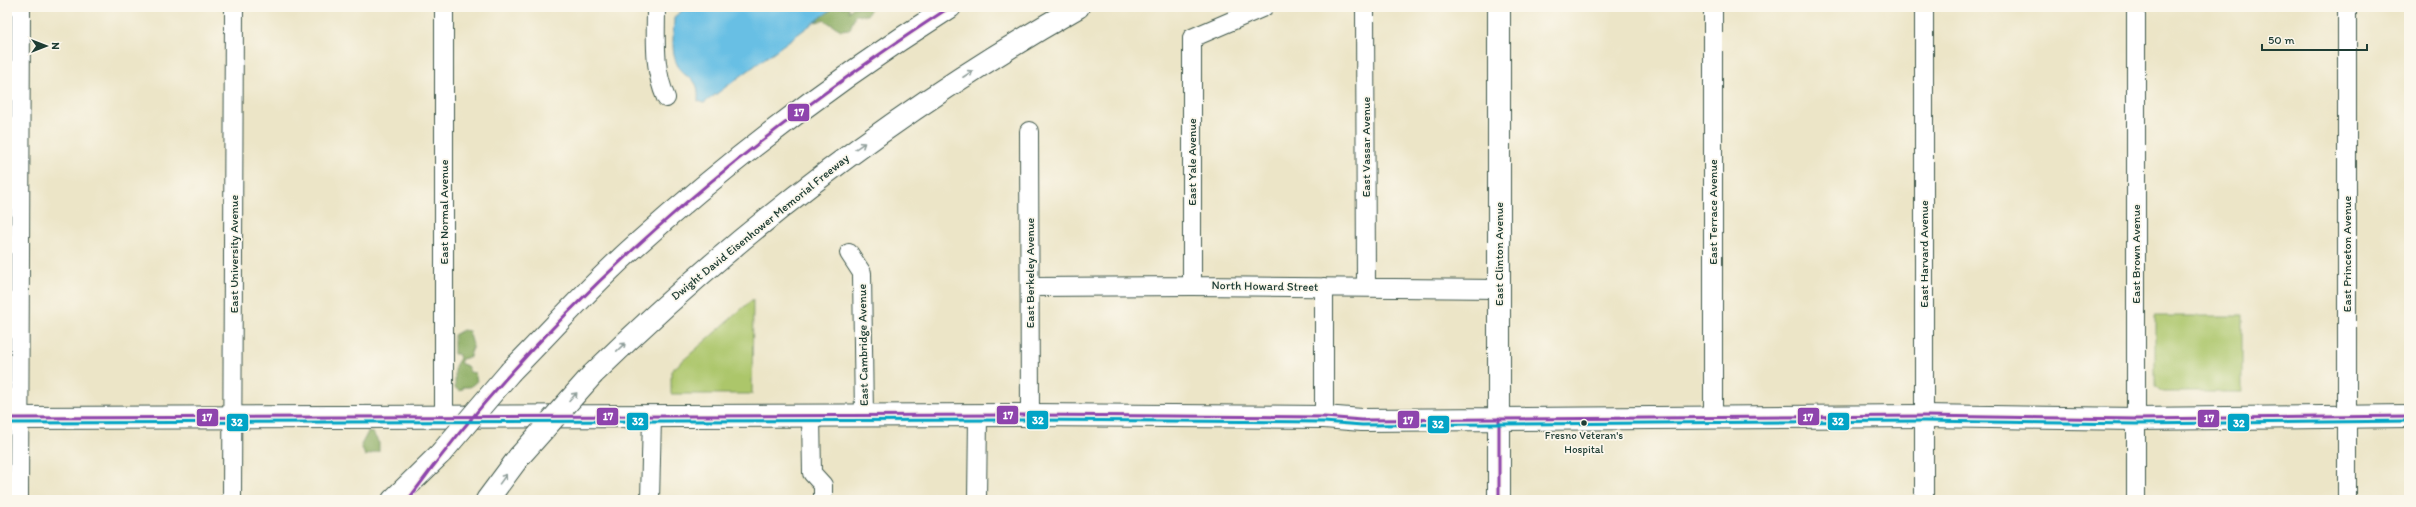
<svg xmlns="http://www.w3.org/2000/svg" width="2416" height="507" viewBox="0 0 2416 507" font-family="Itim,sans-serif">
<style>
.green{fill:#acc66b;stroke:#668250}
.forest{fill:#89ab5f;stroke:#54744a}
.water{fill:#67bfe4;stroke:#437e8c}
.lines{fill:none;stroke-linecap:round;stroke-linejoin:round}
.minor-casing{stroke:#3e564a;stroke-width:20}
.major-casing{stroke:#3e564a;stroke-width:24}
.highway-casing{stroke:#3e564a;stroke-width:24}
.minor{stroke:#fff;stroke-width:18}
.major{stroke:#fff;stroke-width:22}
.highway{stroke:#fff;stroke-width:22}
.highway-bridge-casing{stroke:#3e564a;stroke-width:24;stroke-linecap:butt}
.highway-bridge{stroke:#fff;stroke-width:22}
.bus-1-casing{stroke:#fbf7ec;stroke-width:6}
.bus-2-casing{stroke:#fbf7ec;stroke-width:6}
.bus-1{stroke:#8e44ad;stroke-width:3}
.bus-2{stroke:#02a4c6;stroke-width:3}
.oneway{stroke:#8f9e9a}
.bus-dot{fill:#1f3d34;stroke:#fbf7ec;stroke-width:1.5}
.labels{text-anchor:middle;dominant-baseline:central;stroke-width:3.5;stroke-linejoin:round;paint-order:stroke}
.bus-label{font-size:11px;fill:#1f3d34;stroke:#fbf7ec}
.street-label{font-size:12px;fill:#1f3d34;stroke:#fbf7ec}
.line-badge{stroke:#fbf7ec;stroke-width:1.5}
.badge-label{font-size:11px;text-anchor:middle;font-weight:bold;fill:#fff}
</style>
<rect width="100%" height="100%" fill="#fbf7ec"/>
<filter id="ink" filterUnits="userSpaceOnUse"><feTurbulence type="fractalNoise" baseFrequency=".025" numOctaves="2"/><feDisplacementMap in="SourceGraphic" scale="8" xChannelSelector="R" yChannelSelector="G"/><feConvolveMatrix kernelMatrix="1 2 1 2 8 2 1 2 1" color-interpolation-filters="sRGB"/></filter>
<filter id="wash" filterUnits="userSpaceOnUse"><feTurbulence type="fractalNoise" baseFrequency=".012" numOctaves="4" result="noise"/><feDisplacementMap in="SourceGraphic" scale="16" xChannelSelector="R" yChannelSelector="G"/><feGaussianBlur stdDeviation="0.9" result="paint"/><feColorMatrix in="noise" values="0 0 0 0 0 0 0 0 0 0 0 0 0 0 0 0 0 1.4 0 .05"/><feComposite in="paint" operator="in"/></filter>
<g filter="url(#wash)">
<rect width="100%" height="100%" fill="#ece5c7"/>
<path class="green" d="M 753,299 L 752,394 L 671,394 L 671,371 Z
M 2155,316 L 2242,316 L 2242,392 L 2161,392 L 2155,387 Z"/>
<path class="forest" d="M 724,7 L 807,7 L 809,10 L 819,7 L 849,7 L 849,12 L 853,7 L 872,7 L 867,15 L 855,15 L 850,29 L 841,30 L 824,20 L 816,22 L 812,15 L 722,11 Z
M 463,330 L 469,331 L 473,345 L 470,357 L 462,359 L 460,363 L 467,366 L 470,372 L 475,373 L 477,381 L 470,387 L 464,387 L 461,391 L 455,388 L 455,366 L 460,358 L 458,354 L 454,354 L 454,335 Z
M 368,432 L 373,433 L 379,443 L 379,451 L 365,456 L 361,445 Z"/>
<path class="water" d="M 835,7 L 704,103 L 698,101 C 700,74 686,82 678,66 C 670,53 674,32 674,17 L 683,10 Z"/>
</g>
<g filter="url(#ink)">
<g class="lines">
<defs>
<path id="minor" d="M 656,7 C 656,38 653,69 666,98
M 1365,7 L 1366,287
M 1713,7 L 1713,417
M 1924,7 L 1924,500
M 2136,7 L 2136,500
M 2347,7 L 2347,500
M 1029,131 L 1030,415
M 849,253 L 862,273 L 864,417
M 1192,286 L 1192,38 L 1264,7
M 1030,287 L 1192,286 L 1499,289
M 1324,287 L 1324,417
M 444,416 L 444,7
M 811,417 L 812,473 L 823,485 L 823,500
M 19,500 L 21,7
M 232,500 L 234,7
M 650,500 L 652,417
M 977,500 L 978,417"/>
<path id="major" d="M 7,418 L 1030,415 L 1324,417 L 1362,420 L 1924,416 L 2136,419 L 2409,416
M 1499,500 L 1499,7"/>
<path id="highway" d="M 511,371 C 552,330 591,285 635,246 C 733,158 838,78 950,7
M 593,374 C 739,231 900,108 1078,7
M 393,500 L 441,453
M 487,500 L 519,457"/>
</defs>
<use href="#minor" class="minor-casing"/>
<use href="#major" class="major-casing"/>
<use href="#highway" class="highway-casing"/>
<use href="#minor" class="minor"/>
<use href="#major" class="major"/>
<use href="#highway" class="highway"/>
<defs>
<path id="highway-bridge" d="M 441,453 L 511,371
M 519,457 L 593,374"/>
</defs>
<use href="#highway-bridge" class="highway-bridge-casing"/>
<use href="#highway-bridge" class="highway-bridge"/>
<defs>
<path id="bus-1" d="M 7,418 L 1030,415 L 1324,417 L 1362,420 L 1924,416 L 2136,419 L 2409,416
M 1499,418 L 1499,500
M 408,500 C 553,300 744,141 950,7"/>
<path id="bus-2" d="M 7,423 L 1030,420 L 1324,422 L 1362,425 L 1924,421 L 2136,424 L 2409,421"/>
</defs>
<use href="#bus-1" class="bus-1-casing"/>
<use href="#bus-2" class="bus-2-casing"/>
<use href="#bus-1" class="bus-1"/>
<use href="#bus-2" class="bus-2"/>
</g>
<defs><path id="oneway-shaft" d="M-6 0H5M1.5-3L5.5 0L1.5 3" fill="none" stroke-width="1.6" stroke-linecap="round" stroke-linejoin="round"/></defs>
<g class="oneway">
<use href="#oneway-shaft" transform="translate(968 74) rotate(-33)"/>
<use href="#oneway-shaft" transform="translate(860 146) rotate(-34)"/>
<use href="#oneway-shaft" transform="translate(621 347) rotate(-44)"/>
<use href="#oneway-shaft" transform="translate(573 397) rotate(-48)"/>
<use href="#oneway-shaft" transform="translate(503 479) rotate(-54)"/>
</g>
</g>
<circle class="bus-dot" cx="1584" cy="423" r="3.5"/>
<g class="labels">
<g class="bus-label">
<text x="1584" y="435">Fresno Veteran's<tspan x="1584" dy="14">Hospital</tspan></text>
</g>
<g class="street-label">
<text transform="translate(1366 147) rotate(-90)">East Vassar Avenue</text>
<text transform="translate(1192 162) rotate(-90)">East Yale Avenue</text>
<text transform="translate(444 212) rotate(-90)">East Normal Avenue</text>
<text transform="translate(1713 212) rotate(-90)">East Terrace Avenue</text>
<text transform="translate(760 227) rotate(-39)">Dwight David Eisenhower Memorial Freeway</text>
<text transform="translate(234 254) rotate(-90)">East University Avenue</text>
<text transform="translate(1499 254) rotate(-90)">East Clinton Avenue</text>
<text transform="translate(1924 254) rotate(-90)">East Harvard Avenue</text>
<text transform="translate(2136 254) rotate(-90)">East Brown Avenue</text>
<text transform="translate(2347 254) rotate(-90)">East Princeton Avenue</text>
<text transform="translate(1030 273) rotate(-90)">East Berkeley Avenue</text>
<text transform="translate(1265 286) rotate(1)">North Howard Street</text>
<text transform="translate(863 345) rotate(-91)">East Cambridge Avenue</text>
</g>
</g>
<g class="line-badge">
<rect x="787" y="103" width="23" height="19" rx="4" fill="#8e44ad"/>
<rect x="996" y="405" width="23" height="20" rx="4" fill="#8e44ad"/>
<rect x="596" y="407" width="23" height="19" rx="4" fill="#8e44ad"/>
<rect x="1797" y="407" width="23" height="19" rx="4" fill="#8e44ad"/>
<rect x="196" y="408" width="23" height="19" rx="4" fill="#8e44ad"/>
<rect x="2197" y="409" width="23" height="19" rx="4" fill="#8e44ad"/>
<rect x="1397" y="410" width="23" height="19" rx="4" fill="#8e44ad"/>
<rect x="1026" y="410" width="23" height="20" rx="4" fill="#02a4c6"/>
<rect x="626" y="412" width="23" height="19" rx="4" fill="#02a4c6"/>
<rect x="1827" y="412" width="23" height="19" rx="4" fill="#02a4c6"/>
<rect x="226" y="413" width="23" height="19" rx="4" fill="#02a4c6"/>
<rect x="2227" y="413" width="23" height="19" rx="4" fill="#02a4c6"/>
<rect x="1427" y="415" width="23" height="19" rx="4" fill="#02a4c6"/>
</g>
<g class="badge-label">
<text x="799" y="116">17</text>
<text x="1008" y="419">17</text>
<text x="608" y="420">17</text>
<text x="1808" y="421">17</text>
<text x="207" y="421">17</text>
<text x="2209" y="422">17</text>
<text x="1408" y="424">17</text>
<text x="1038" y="424">32</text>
<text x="638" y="425">32</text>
<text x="1838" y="425">32</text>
<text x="237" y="426">32</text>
<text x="2239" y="427">32</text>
<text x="1438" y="428">32</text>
</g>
<rect width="2416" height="507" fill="none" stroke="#fbf7ec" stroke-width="24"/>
<g transform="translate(46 46) rotate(90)" stroke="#fbf7ec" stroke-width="3" paint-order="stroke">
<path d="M0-3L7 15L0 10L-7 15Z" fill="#1f3d34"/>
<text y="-6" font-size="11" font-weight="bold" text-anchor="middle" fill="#1f3d34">N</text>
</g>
<path d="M2262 44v6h105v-6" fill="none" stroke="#1f3d34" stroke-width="2"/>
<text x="2268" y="44" font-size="12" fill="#1f3d34" stroke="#fbf7ec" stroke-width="3" paint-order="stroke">50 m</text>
</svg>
